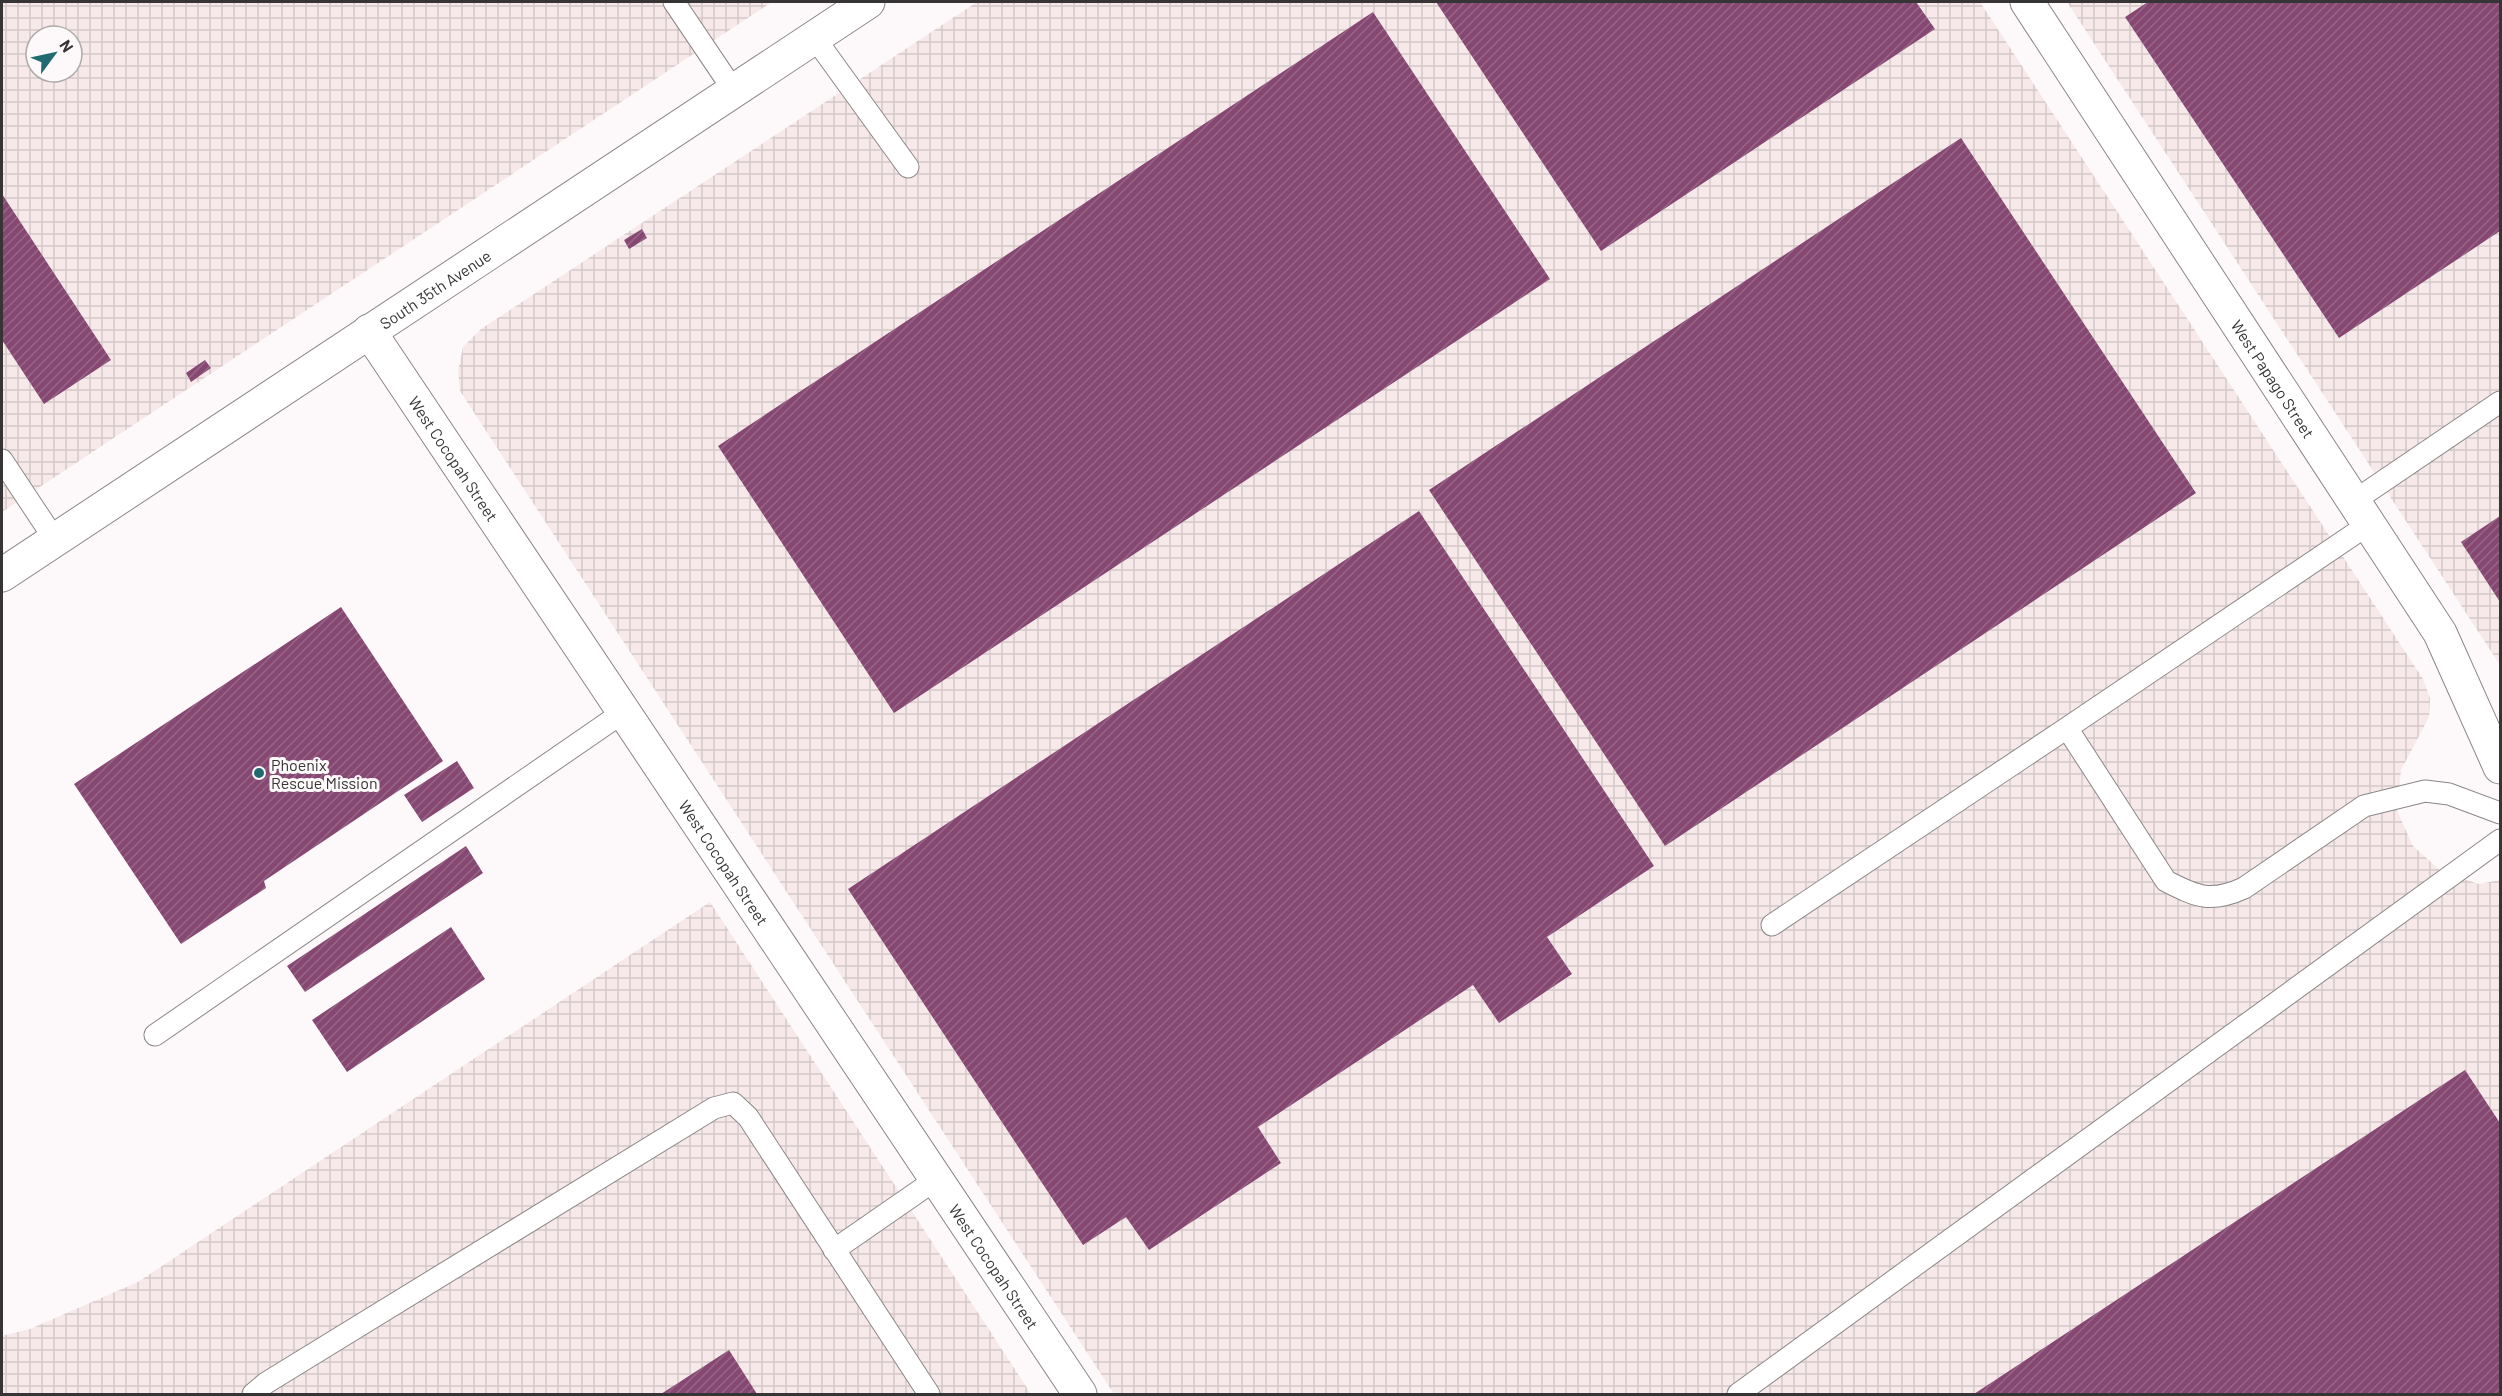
<svg xmlns="http://www.w3.org/2000/svg" width="2502" height="1396" viewBox="0 0 2502 1396" font-family="Barlow,sans-serif">
<style>
.industrial{fill:url(#industrial-grid);fill-rule:evenodd}
.building{fill:url(#building-hatch)}
.lines{fill:none;stroke-linecap:round;stroke-linejoin:round}
.lane-casing{stroke:#8b8787;stroke-width:23}
.street-casing{stroke:#8b8787;stroke-width:35}
.secondary-casing{stroke:#8b8787;stroke-width:35}
.lane{stroke:#fff;stroke-width:21}
.street{stroke:#fff;stroke-width:33}
.secondary{stroke:#fff;stroke-width:33}
.poi-dot{fill:#1f6b71;stroke:#fdf8f9;stroke-width:2}
.labels{text-anchor:middle;dominant-baseline:central;stroke-width:6;stroke-linejoin:round;paint-order:stroke}
.street-label{font-size:16px;fill:#363434;stroke:#fdf8f9}
.poi-label{font-size:16px;fill:#363434;stroke:#fdf8f9;text-anchor:start}
</style>
<defs>
<pattern id="industrial-grid" width="8" height="8" patternUnits="userSpaceOnUse" patternTransform="scale(1.5)"><rect width="8" height="8" fill="#f7e9ea"/><path d="M0 4h8M4 0v8" fill="none" stroke="#d4c8c9"/></pattern>
<pattern id="building-hatch" width="6" height="6" patternUnits="userSpaceOnUse" patternTransform="scale(1.5)"><rect width="6" height="6" fill="#864872"/><path d="M-1 1l2-2M0 6l6-6M5 7l2-2" fill="none" stroke="#956686"/></pattern>
</defs>
<rect width="100%" height="100%" fill="#fdf8f9"/>
<path class="industrial" d="M 2,2 L 772,2 L 2,512 ZM 36,36 L 72,36 L 72,72 L 36,72 Z
M 977,2 L 1980,2 L 2423,679 L 2430,698 L 2429,717 L 2401,770 L 2397,811 L 2413,846 L 2442,872 L 2479,884 L 2500,880 L 2500,1394 L 1114,1394 L 460,391 L 458,371 L 463,347 L 481,329 Z
M 2067,2 L 2500,2 L 2500,665 Z
M 710,902 L 1031,1394 L 2,1394 L 2,1336 L 30,1329 L 138,1282 Z"/>
<path class="building" d="M 1436,2 L 1916,2 L 1935,29 L 1601,251 Z
M 2148,2 L 2500,2 L 2500,231 L 2339,338 L 2125,17 Z
M 1373,12 L 1550,279 L 894,713 L 718,446 Z
M 1961,138 L 2196,493 L 1665,846 L 1429,490 Z
M 2,194 L 111,360 L 44,404 L 2,340 Z
M 642,229 L 647,238 L 629,249 L 624,240 Z
M 205,360 L 211,368 L 191,382 L 186,373 Z
M 1419,511 L 1654,866 L 1547,937 L 1572,974 L 1499,1023 L 1473,985 L 1258,1127 L 1281,1163 L 1149,1250 L 1126,1217 L 1083,1245 L 848,889 Z
M 2500,516 L 2500,602 L 2461,542 Z
M 341,607 L 443,761 L 264,881 L 266,888 L 181,944 L 74,784 Z
M 457,761 L 474,788 L 422,822 L 404,795 Z
M 466,846 L 483,873 L 305,992 L 287,966 Z
M 451,927 L 485,979 L 347,1072 L 312,1020 Z
M 2465,1070 L 2500,1123 L 2500,1394 L 1974,1394 Z
M 729,1350 L 757,1394 L 661,1394 Z"/>
<g class="lines">
<defs>
<path id="lane" d="M 674,2 L 734,91
M 814,37 L 908,167
M 2,460 L 55,540
M 2354,501 L 2500,402
M 2369,524 L 2067,728 L 2166,881 C 2197,897 2211,903 2244,888 L 2364,806 L 2425,791 L 2449,794 L 2500,813
M 1772,925 L 2067,728
M 155,1035 L 622,713
M 834,1250 L 935,1180
M 253,1394 L 266,1383 L 714,1108 L 733,1103 L 748,1117 L 929,1394
M 1738,1394 L 2500,840"/>
<g id="street">
<path id="s1" d="M 2027,2 L 2440,633 L 2500,767"/>
<path id="s2" d="M 369,331 L 1080,1394"/>
</g>
<g id="secondary">
<path id="s3" d="M 2,575 L 868,2"/>
</g>
</defs>
<use href="#lane" class="lane-casing"/>
<use href="#street" class="street-casing"/>
<use href="#secondary" class="secondary-casing"/>
<use href="#lane" class="lane"/>
<use href="#street" class="street"/>
<use href="#secondary" class="secondary"/>
</g>
<circle class="poi-dot" cx="259" cy="773" r="6"/>
<g class="labels">
<g class="street-label">
<text stroke="none"><textPath href="#s3" startOffset="519">South 35th Avenue</textPath></text>
<text stroke="none"><textPath href="#s1" startOffset="450">West Papago Street</textPath></text>
<text stroke="none"><textPath href="#s2" startOffset="153">West Cocopah Street</textPath></text>
<text stroke="none"><textPath href="#s2" startOffset="639">West Cocopah Street</textPath></text>
<text stroke="none"><textPath href="#s2" startOffset="1125">West Cocopah Street</textPath></text>
</g>
<g class="poi-label">
<text x="271" y="764">Phoenix<tspan x="271" dy="18">Rescue Mission</tspan></text>
</g>
</g>
<rect width="2502" height="1396" fill="none" stroke="#363434" stroke-width="6"/>
<g transform="translate(54 54) rotate(57)"><circle r="28" fill="#fdf8f9" stroke="#adaaaa" stroke-width="1.5"/>
<path d="M0-4.5L10 22L0 15L-10 22Z" fill="#1f6b71"/>
<text y="-9" font-size="16" font-weight="bold" text-anchor="middle" fill="#363434">N</text>
</g>
</svg>
